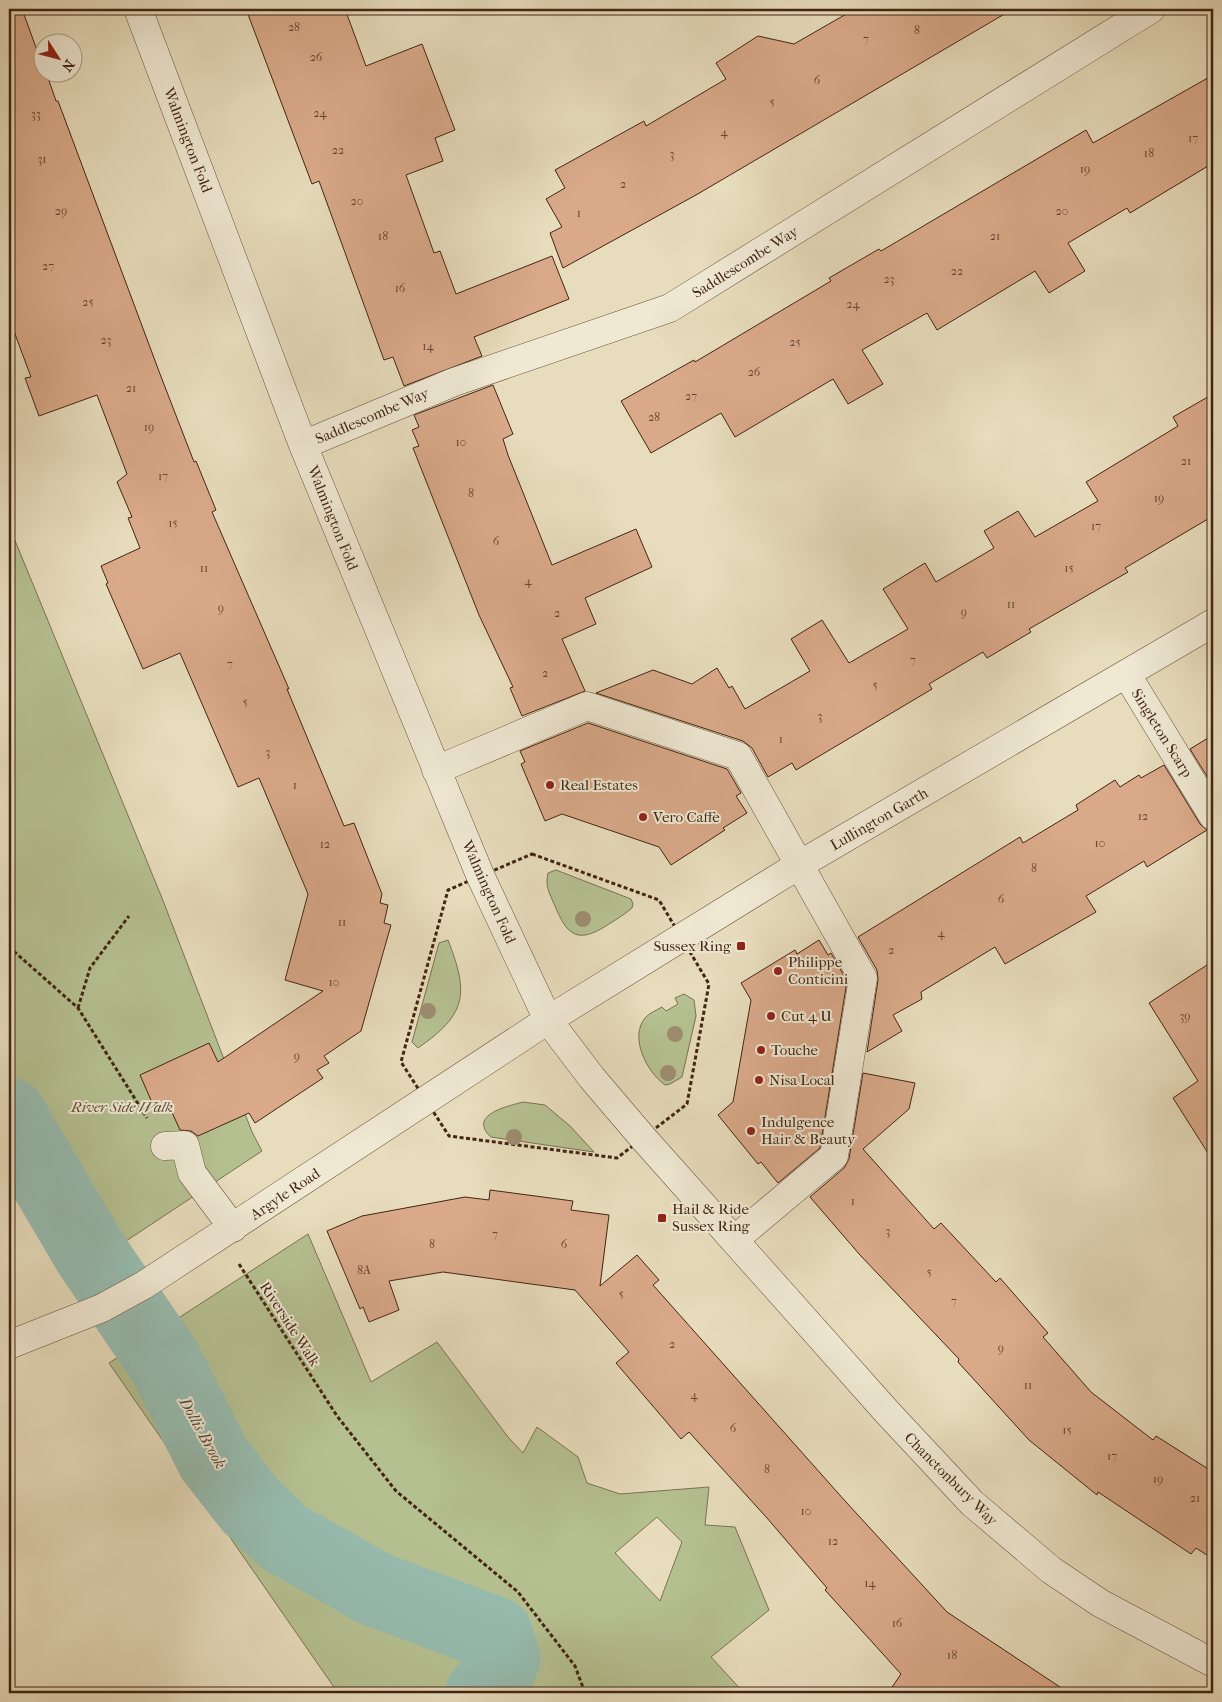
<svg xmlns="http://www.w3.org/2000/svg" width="1222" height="1702" viewBox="0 0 1222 1702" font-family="'IM FELL French Canon',serif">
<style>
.green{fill:#b5c091;stroke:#7c7252;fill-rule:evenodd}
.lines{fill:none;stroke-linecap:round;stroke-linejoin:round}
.river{stroke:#97bcaf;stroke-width:75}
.building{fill:#d9a989;stroke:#432513}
.minor-casing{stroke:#6c533d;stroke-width:29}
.path{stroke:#432513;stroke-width:3;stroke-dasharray:4 2.5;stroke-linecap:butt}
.minor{stroke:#efe8d3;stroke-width:28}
.tree{fill:#9d8d70}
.poi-dot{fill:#8f2418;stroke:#efe8d3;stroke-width:2}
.labels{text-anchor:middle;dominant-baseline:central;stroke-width:4;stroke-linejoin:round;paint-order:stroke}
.number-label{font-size:12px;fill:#684630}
.street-label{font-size:15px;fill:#432513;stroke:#efe8d3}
.poi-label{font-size:15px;fill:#432513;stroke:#efe8d3;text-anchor:start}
.park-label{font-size:15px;font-style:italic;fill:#604c32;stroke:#efe8d3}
.water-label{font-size:16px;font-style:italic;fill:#584b3a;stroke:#efe8d3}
</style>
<rect width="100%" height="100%" fill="#e7dcbc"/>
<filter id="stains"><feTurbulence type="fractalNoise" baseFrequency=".004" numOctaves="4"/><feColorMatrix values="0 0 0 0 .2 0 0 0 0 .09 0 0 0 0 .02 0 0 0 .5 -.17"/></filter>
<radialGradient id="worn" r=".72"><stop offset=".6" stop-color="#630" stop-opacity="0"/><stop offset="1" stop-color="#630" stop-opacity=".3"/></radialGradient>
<path class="green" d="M 9,526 L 162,898 L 252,1132 L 262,1151 L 111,1251 L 69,1269 L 9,1158 Z
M 556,870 L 631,899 L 633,904 L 632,908 C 624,915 615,920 606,926 C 577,944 567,935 555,906 C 549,892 545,887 548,873 Z
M 448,940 C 469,994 467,1014 418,1048 L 412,1042 L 439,943 Z
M 684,994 L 694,1000 L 696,1016 L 682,1077 L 670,1084 L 665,1085 C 647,1072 629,1038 645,1018 C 649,1013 657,1010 662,1007 L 666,1011 L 678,1004 L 675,998 Z
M 523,1102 L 545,1105 L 570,1126 L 594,1152 L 491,1137 C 467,1115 508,1106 523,1102 Z
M 308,1234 L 371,1382 L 437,1342 L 508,1437 L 523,1453 L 537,1427 L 578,1457 L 587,1483 L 620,1494 L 709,1487 L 705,1525 L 735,1527 L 769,1610 L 711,1657 L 744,1693 L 338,1693 L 109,1363 ZM 657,1517 L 682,1542 L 660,1601 L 615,1553 Z"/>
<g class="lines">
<path class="river" d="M 9,1115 L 91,1254 L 165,1362 L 214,1459 L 250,1505 L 283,1537 L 375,1589 L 495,1634 L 503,1659 L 490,1688 L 483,1693"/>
</g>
<path class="building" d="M 9,9 L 22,9 L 42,64 L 42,72 L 46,72 L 56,101 L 58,101 L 160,374 L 194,462 L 196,461 L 216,510 L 212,512 L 289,689 L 287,689 L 344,826 L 354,823 L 382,894 L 380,903 L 388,905 L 384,923 L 391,925 L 361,1031 L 324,1056 L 329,1063 L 317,1070 L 323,1078 L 255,1123 L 249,1113 L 198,1136 L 191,1131 L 180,1130 L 170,1108 L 157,1114 L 140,1075 L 209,1043 L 218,1062 L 323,991 L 285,980 L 308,894 L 259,778 L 238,787 L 180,653 L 143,669 L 106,584 L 108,583 L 101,566 L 140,548 L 128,518 L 132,517 L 117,482 L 127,474 L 97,395 L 39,416 L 25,378 L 31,377 L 9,318 Z
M 246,9 L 345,9 L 366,66 L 422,44 L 455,130 L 435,138 L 443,161 L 406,175 L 434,253 L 440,251 L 456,294 L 552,256 L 569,299 L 474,337 L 482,356 L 404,386 L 393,357 L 384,360 L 319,181 L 312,184 Z
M 855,9 L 1013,9 L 696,195 L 563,268 L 550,233 L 562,227 L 546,199 L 565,188 L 555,170 L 644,121 L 646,126 L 726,79 L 716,63 L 758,36 L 794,44 Z
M 1213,75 L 1213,163 L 1130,213 L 1127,208 L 1068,243 L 1085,271 L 1049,293 L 1035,271 L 937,330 L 927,313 L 862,350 L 883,384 L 848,404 L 833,379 L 735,437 L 721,413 L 651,453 L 621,401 L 694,360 L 695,362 L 831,281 L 829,278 L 879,249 L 881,251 L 1086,130 L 1093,143 Z
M 493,385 L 513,434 L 503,439 L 508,455 L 552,565 L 636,529 L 652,567 L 585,598 L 596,624 L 562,639 L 585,691 L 522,716 L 510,688 L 513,687 L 479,615 L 413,448 L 419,446 L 412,430 L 419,427 L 414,415 Z
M 1213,394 L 1213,516 L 1125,568 L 1128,572 L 1029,629 L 1031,632 L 987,658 L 983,652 L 929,684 L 932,689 L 796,770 L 792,763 L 768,777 L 752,748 L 743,741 L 596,693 L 653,670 L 692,684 L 717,668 L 729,688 L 732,686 L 745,709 L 810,671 L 791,639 L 822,620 L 849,663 L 908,629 L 883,589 L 925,563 L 936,582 L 994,548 L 984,531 L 1018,511 L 1035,537 L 1098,501 L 1086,482 L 1178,426 L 1173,417 Z
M 588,723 L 727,769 L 741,793 L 736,796 L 747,813 L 723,828 L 725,830 L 671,865 L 659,847 L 562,814 L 545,821 L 521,764 L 525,762 L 520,751 Z
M 1213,735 L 1213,786 L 1190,749 Z
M 1164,765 L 1200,824 L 1207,830 L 1147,867 L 1144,861 L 1086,896 L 1096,912 L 1005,964 L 995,947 L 921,992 L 922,999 L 893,1015 L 902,1031 L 867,1052 L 878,980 L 877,970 L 858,937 L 1020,837 L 1023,843 L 1078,810 L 1076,805 L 1115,780 L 1120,787 L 1139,775 L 1141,778 Z
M 819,940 L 828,955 L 831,953 L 847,981 L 820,1148 L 778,1183 L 761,1162 L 758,1164 L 718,1115 L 733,1102 L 751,1000 L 741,983 L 795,950 L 797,954 Z
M 1213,961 L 1213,1161 L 1173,1098 L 1198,1081 L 1149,1003 Z
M 863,1073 L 915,1083 L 909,1109 L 863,1149 L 934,1229 L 941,1223 L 996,1282 L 1000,1278 L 1048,1333 L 1043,1337 L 1091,1392 L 1153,1440 L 1156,1436 L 1213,1472 L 1213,1559 L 1196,1548 L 1191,1554 L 1098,1492 L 1097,1495 L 1029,1440 L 958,1362 L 959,1359 L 860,1255 L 810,1197 L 844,1168 L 849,1159 Z
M 490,1190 L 573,1201 L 571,1210 L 609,1215 L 600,1286 L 637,1255 L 659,1280 L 653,1285 L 846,1502 L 947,1612 L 1069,1693 L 888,1693 L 901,1674 L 825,1590 L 827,1588 L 767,1518 L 689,1432 L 681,1439 L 616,1363 L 629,1352 L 575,1290 L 443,1272 L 389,1281 L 399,1310 L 369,1322 L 363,1307 L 360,1309 L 327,1231 L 362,1216 L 465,1197 L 489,1200 Z"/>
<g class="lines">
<defs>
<path id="minor" d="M 138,9 L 303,445 L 480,875 L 548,1020 L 592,1078 L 644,1139 L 887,1412 L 972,1503 L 1051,1570 L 1100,1603 L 1213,1663
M 303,445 L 454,382 L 670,308 L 1151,9
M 1127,675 L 1213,816
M 436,770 L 587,706 L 738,756 L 863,978 L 834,1156 L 734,1240
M 165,1146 L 185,1145 L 192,1173 L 233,1228
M 9,1345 L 102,1308 L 144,1285 L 548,1020 L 799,865 L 1213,623"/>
</defs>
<use href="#minor" class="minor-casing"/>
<path class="path" d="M 532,854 L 659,900 L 709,984 L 687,1104 L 617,1158 L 449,1136 L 401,1062 L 448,890 Z
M 9,947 L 78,1008 L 147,1118
M 78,1008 L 90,968 L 129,916
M 239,1264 L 337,1416 L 396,1491 L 518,1592 L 575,1666 L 585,1693"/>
<use href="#minor" class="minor"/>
</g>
<g class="tree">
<circle cx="583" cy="919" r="8"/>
<circle cx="428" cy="1011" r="8"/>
<circle cx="675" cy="1034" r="8"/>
<circle cx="668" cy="1073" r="8"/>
<circle cx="514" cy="1137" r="8"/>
</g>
<g class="poi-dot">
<circle cx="550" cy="785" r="5"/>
<circle cx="643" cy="817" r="5"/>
<rect x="736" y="941" width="10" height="10" rx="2.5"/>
<circle cx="778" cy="971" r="5"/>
<circle cx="771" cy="1016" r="5"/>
<circle cx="761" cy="1050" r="5"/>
<circle cx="759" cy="1080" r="5"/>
<circle cx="751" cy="1131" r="5"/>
<rect x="657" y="1213" width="10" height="10" rx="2.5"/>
</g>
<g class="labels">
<g class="number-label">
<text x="294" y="27">28</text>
<text x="917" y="30">8</text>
<text x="866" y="39">7</text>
<text x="316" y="57">26</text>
<text x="817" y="80">6</text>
<text x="772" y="102">5</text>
<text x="320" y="113">24</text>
<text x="36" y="114">33</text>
<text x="724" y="132">4</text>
<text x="1193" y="138">17</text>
<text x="338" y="150">22</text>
<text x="1149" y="153">18</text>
<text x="672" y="154">3</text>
<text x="42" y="159">31</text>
<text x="1085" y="169">19</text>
<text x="623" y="184">2</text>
<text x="357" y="201">20</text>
<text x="61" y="211">29</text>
<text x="1062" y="211">20</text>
<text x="579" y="213">1</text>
<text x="383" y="236">18</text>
<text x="995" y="236">21</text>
<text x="48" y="266">27</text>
<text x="957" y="271">22</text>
<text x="889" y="279">23</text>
<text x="400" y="288">16</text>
<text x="88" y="302">25</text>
<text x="853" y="304">24</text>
<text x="106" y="340">23</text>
<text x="795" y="342">25</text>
<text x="428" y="346">14</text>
<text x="754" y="372">26</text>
<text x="131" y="388">21</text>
<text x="691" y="396">27</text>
<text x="654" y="417">28</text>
<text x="149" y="427">19</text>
<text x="461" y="442">10</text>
<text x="1186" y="461">21</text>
<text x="163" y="476">17</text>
<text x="471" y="493">8</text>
<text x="1159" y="498">19</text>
<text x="173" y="523">15</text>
<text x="1096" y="526">17</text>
<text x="496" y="541">6</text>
<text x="204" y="568">11</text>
<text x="1069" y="568">15</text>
<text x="528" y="581">4</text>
<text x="1011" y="604">11</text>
<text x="221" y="608">9</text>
<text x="964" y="612">9</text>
<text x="557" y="613">2</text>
<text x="913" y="660">7</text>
<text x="230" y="664">7</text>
<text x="545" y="673">2</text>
<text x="875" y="685">5</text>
<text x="245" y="702">5</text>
<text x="820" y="716">3</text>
<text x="781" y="739">1</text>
<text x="268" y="752">3</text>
<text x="295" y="785">1</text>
<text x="1143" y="816">12</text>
<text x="1100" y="843">10</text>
<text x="325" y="844">12</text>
<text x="1034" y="868">8</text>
<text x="1001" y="899">6</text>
<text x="342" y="922">11</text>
<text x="941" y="933">4</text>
<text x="891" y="950">2</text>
<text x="334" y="982">10</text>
<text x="1185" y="1016">39</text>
<text x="297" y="1056">9</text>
<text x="853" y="1201">1</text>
<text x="888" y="1231">3</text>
<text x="495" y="1234">7</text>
<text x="432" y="1244">8</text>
<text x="564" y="1244">6</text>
<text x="364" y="1270">8A</text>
<text x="929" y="1272">5</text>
<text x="621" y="1294">5</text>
<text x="954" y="1301">7</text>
<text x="672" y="1344">2</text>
<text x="1001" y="1348">9</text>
<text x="1028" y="1385">11</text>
<text x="694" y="1395">4</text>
<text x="733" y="1428">6</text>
<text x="1067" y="1430">15</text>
<text x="1112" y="1456">17</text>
<text x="767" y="1469">8</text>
<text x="1158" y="1479">19</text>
<text x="1195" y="1498">21</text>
<text x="806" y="1511">10</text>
<text x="833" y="1541">12</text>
<text x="870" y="1583">14</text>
<text x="897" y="1623">16</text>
<text x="952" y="1655">18</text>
</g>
<g class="street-label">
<text transform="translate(188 140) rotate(69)">Walmington Fold</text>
<text transform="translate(745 262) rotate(-32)">Saddlescombe Way</text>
<text transform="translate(372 416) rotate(-23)">Saddlescombe Way</text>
<text transform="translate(333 518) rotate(68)">Walmington Fold</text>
<text transform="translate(1162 733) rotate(58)">Singleton Scarp</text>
<text transform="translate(879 819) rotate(-30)">Lullington Garth</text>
<text transform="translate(489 892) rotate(66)">Walmington Fold</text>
<text transform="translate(285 1194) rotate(-34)">Argyle Road</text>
<text transform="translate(290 1324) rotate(57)">Riverside Walk</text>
<text transform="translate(951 1479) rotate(45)">Chanctonbury Way</text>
</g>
<g class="poi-label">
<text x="560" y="785">Real Estates</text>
<text x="653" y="817">Vero Caffe</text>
<text x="731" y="946" text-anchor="end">Sussex Ring</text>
<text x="788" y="962">Philippe<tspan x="788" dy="17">Conticini</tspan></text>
<text x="781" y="1016">Cut 4 U</text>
<text x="771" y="1050">Touche</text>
<text x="769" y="1080">Nisa Local</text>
<text x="761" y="1122">Indulgence<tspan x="761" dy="17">Hair &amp; Beauty</tspan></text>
<text x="672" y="1209">Hail &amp; Ride<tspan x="672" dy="17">Sussex Ring</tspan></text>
</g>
<g class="park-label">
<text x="122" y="1107">River Side Walk</text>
</g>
<g class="water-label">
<text transform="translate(203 1433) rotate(61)">Dollis Brook</text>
</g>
</g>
<rect width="1222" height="1702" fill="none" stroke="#e7dcbc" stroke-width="30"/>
<rect x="10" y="10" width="1202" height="1682" fill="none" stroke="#432513" stroke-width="2.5"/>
<rect x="15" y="15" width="1192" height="1672" fill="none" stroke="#432513"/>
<g transform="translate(58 58) rotate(126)"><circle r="24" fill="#efe8d3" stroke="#aa9a86"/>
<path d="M0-4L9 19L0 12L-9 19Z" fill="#8f2418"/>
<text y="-8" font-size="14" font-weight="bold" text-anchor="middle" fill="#432513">N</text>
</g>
<rect width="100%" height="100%" filter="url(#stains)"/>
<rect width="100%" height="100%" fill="url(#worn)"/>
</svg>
